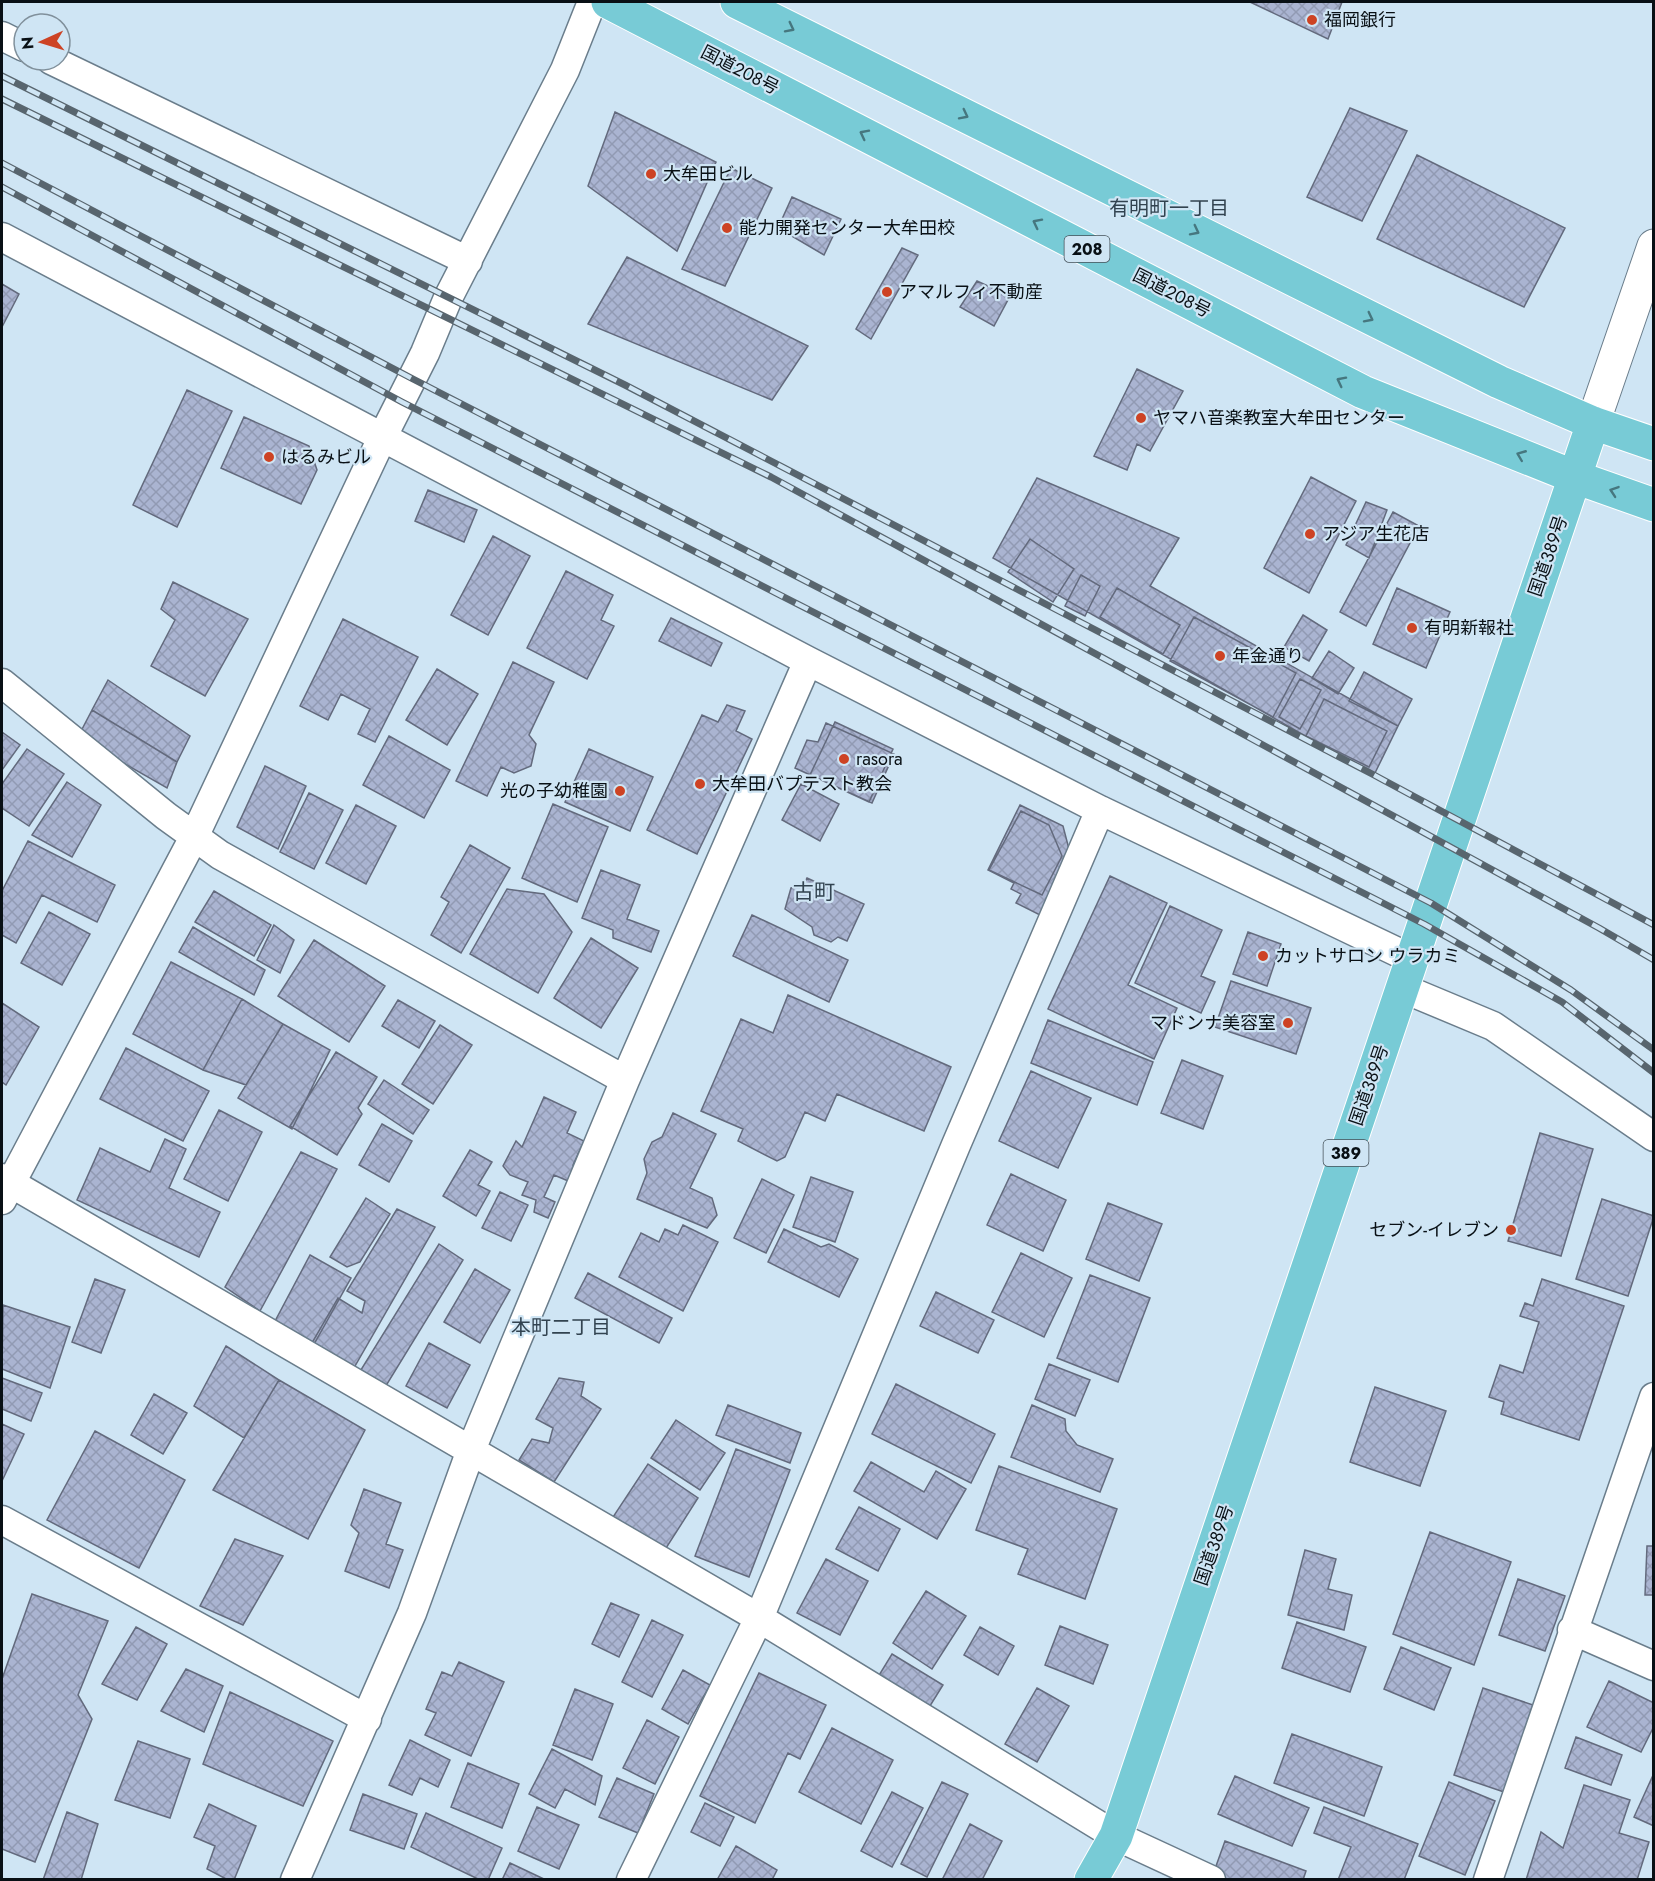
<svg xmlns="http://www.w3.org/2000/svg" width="1655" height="1881" viewBox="0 0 1655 1881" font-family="Jost,'Noto Sans JP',sans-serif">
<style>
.building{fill:url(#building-cross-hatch);stroke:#636a7d;stroke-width:1.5}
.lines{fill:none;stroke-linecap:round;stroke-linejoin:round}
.minor-casing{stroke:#6a7d8b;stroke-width:31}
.tertiary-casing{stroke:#6a7d8b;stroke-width:35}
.trunk-casing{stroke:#fff;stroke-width:35}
.minor{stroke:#fff;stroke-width:28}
.tertiary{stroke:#fff;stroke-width:33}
.trunk{stroke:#78cbd6;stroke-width:33}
.rail-casing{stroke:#58656e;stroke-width:7}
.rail{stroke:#cfe5f4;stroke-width:4.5;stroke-dasharray:14;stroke-linecap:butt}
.oneway{stroke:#46777f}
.poi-dot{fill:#cd4324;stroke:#cfe5f4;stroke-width:2}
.labels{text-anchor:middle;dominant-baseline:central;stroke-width:4.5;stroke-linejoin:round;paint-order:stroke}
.shield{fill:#cfe5f4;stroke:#445058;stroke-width:1.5}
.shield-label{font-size:16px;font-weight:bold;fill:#091015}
.poi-label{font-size:18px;fill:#091015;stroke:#cfe5f4;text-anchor:start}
.street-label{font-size:18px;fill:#091015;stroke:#cfe5f4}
.neighbourhood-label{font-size:20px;fill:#324350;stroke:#cfe5f4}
.quarter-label{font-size:21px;fill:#324350;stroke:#cfe5f4}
</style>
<defs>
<pattern id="building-cross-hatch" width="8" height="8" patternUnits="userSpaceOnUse" patternTransform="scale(1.5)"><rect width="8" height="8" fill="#aab4d1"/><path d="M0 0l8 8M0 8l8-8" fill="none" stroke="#919ab3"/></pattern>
</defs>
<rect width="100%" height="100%" fill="#cfe5f4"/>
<path class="building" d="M 1250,2 L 1342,2 L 1328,39 Z
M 1350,108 L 1407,131 L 1362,221 L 1307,197 Z
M 615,112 L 716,162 L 677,251 L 588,186 Z
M 1417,155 L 1565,228 L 1524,307 L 1377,239 Z
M 731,168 L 772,188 L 725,286 L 682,269 Z
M 792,197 L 841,219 L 824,255 L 778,228 Z
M 902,248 L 918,255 L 871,339 L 856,329 Z
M 627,257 L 808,346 L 772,400 L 588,324 Z
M 977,281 L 1010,296 L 994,326 L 960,307 Z
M 2,284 L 19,294 L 2,327 Z
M 1137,369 L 1183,391 L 1150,451 L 1137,444 L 1127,470 L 1094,456 Z
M 187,390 L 232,411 L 177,527 L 133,505 Z
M 244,417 L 309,446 L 317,470 L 301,504 L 221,468 Z
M 1311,477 L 1356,501 L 1309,593 L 1264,568 Z
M 1037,478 L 1179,538 L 1150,586 L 1398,726 L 1374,775 L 993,558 Z
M 428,490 L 477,510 L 464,542 L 415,521 Z
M 1366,502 L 1387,510 L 1369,558 L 1346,545 Z
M 1393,512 L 1419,526 L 1366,626 L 1340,612 Z
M 493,536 L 530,556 L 488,635 L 451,615 Z
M 1030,539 L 1074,569 L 1053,602 L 1008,572 Z
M 566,571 L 613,595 L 601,620 L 614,626 L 587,679 L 527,648 Z
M 1081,575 L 1100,586 L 1085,616 L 1065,606 Z
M 173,582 L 248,619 L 205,696 L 151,666 L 175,620 L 161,609 Z
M 1117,588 L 1180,625 L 1163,654 L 1100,617 Z
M 1397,588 L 1450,612 L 1426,668 L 1373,644 Z
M 1303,615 L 1327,630 L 1309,661 L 1284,647 Z
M 1194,617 L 1296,673 L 1273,717 L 1170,661 Z
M 671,618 L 722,643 L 711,666 L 659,641 Z
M 343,619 L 418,657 L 375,742 L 358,734 L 370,709 L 341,694 L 328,720 L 300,706 Z
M 1329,651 L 1354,668 L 1338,694 L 1312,678 Z
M 513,662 L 554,682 L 529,735 L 536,744 L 531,766 L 514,773 L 501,767 L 487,796 L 456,781 Z
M 437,669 L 478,694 L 447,745 L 406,720 Z
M 1364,672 L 1412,699 L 1398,726 L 1349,701 Z
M 1300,679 L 1321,690 L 1300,729 L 1279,717 Z
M 108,680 L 190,736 L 177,762 L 92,710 Z
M 1324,699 L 1387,731 L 1369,767 L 1306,736 Z
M 727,705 L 745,711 L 736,731 L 752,739 L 697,854 L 647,830 L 702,715 L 718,722 Z
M 92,710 L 177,762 L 167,788 L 78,737 Z
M 835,722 L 893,749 L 869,802 L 810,775 Z
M 826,723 L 894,754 L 872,803 L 795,768 L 807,740 L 818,742 Z
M 2,732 L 20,745 L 2,770 Z
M 389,736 L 450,770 L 424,818 L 363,785 Z
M 27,749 L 64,774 L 29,826 L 2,808 L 2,784 Z
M 589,749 L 653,777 L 630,831 L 565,802 Z
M 265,766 L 306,786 L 278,849 L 237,827 Z
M 67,782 L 101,805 L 72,857 L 32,835 Z
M 801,784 L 839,804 L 820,841 L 782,820 Z
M 309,793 L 343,810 L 314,869 L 280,852 Z
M 553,804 L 608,827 L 577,902 L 522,878 Z
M 356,805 L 396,826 L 366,884 L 326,863 Z
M 1020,805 L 1063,826 L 1070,853 L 1040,915 L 1016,903 L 1021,894 L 1011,889 L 1014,883 L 988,870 Z
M 1021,811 L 1049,825 L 1062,856 L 1042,895 L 989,870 Z
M 28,841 L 115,885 L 97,922 L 42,895 L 16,943 L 2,935 L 2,891 Z
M 470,845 L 510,868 L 461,953 L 431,935 L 449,902 L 441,897 Z
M 601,870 L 640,885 L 627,919 L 659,931 L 651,952 L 613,938 L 613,930 L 582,918 Z
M 1110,876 L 1167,903 L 1128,985 L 1177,1008 L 1154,1059 L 1048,1009 Z
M 807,878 L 864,904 L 847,941 L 838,937 L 831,942 L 814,935 L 812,927 L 785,909 L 791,888 L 803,886 Z
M 507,889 L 544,894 L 572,932 L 538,993 L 470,954 Z
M 214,891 L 271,925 L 254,956 L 195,922 Z
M 1170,906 L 1222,930 L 1201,976 L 1215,982 L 1201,1013 L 1135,983 Z
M 49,912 L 90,934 L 62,985 L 21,963 Z
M 752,915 L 848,960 L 829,1002 L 733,956 Z
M 274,925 L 294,940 L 280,973 L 257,960 Z
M 193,927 L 265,970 L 254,995 L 179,952 Z
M 1248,932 L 1281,944 L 1267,986 L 1233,974 Z
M 591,938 L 638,968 L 601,1028 L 554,998 Z
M 314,940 L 385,986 L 349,1042 L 278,996 Z
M 171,962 L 242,999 L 203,1070 L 133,1034 Z
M 1231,981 L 1311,1008 L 1296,1054 L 1215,1027 Z
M 788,995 L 951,1067 L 924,1131 L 837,1094 L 825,1121 L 805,1112 L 785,1157 L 777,1161 L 738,1141 L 743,1129 L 701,1111 L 741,1019 L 773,1033 Z
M 242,999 L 283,1024 L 246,1085 L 203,1070 Z
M 398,1000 L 435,1021 L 419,1048 L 382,1026 Z
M 2,1003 L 39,1027 L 6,1085 L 2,1082 Z
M 1048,1020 L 1153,1062 L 1137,1105 L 1031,1063 Z
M 283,1024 L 330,1050 L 292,1129 L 238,1098 Z
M 440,1025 L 472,1045 L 433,1104 L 402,1084 Z
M 126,1048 L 209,1091 L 183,1141 L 100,1099 Z
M 336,1052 L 377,1077 L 358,1108 L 362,1114 L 337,1155 L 290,1126 Z
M 1182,1060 L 1223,1076 L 1203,1129 L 1161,1113 Z
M 1031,1071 L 1091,1098 L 1058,1168 L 999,1141 Z
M 384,1080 L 429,1110 L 413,1134 L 368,1104 Z
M 544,1097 L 576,1112 L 567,1133 L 584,1141 L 573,1165 L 580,1168 L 573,1183 L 554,1175 L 544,1197 L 555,1202 L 548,1218 L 534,1212 L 536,1200 L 522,1195 L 528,1182 L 510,1175 L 503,1166 L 516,1141 L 522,1147 Z
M 219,1110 L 262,1132 L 228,1201 L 184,1179 Z
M 673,1113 L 716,1134 L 690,1188 L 712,1198 L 717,1215 L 707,1228 L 637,1199 L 647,1173 L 644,1159 L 652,1142 L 662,1137 Z
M 382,1124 L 412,1141 L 389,1182 L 359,1165 Z
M 1540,1133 L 1593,1149 L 1561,1256 L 1508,1241 Z
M 165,1139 L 186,1149 L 169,1188 L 220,1212 L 199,1257 L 77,1200 L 100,1148 L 150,1172 Z
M 470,1150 L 492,1162 L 478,1185 L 490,1191 L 476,1216 L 443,1196 Z
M 301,1152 L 337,1169 L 260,1311 L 225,1287 Z
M 1011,1174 L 1066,1200 L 1043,1251 L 987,1225 Z
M 811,1177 L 853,1192 L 835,1242 L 793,1227 Z
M 762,1179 L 794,1195 L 766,1253 L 734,1238 Z
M 500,1192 L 528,1205 L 511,1241 L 482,1228 Z
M 366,1198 L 390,1214 L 360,1262 L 347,1267 L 330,1257 Z
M 1602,1199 L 1654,1216 L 1628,1296 L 1576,1279 Z
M 1108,1203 L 1162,1224 L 1139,1281 L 1086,1259 Z
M 397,1209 L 435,1227 L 351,1373 L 309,1348 L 338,1298 L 362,1313 L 365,1301 L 347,1291 Z
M 683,1225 L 718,1242 L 683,1311 L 619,1277 L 641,1233 L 659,1242 L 665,1229 L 678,1235 Z
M 784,1229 L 821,1247 L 829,1244 L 858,1259 L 839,1297 L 768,1262 Z
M 439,1244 L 463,1260 L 384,1389 L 359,1373 Z
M 1021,1253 L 1072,1278 L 1044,1337 L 992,1312 Z
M 310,1255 L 351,1278 L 313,1346 L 273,1325 Z
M 475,1269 L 510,1290 L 480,1343 L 444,1322 Z
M 588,1273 L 672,1318 L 659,1343 L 575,1298 Z
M 1090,1275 L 1150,1298 L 1118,1382 L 1057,1358 Z
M 95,1279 L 125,1290 L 101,1353 L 72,1342 Z
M 1542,1279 L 1624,1306 L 1579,1440 L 1501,1414 L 1504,1402 L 1489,1397 L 1500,1365 L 1523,1373 L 1539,1322 L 1520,1316 L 1525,1303 L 1533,1306 Z
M 936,1292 L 994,1320 L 978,1353 L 920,1326 Z
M 3,1305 L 70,1327 L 50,1388 L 2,1369 Z
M 429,1343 L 470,1365 L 447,1408 L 406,1386 Z
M 226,1346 L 279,1380 L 244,1438 L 194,1406 Z
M 1049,1364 L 1090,1380 L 1075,1416 L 1035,1399 Z
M 2,1378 L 42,1393 L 31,1421 L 2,1409 Z
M 559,1378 L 584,1382 L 581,1396 L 601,1409 L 554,1482 L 519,1460 L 532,1439 L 549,1443 L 553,1428 L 536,1419 Z
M 279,1380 L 365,1430 L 308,1539 L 213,1490 Z
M 896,1384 L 995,1434 L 971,1483 L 872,1434 Z
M 1375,1387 L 1446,1411 L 1420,1486 L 1350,1462 Z
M 154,1394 L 187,1413 L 163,1454 L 131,1435 Z
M 728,1405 L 801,1433 L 790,1463 L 716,1435 Z
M 1032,1405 L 1065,1419 L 1066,1431 L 1077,1445 L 1113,1459 L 1100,1492 L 1011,1457 Z
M 676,1420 L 725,1453 L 700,1490 L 651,1458 Z
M 2,1424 L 24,1434 L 2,1481 Z
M 95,1431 L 185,1480 L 139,1568 L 47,1520 Z
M 736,1449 L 790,1470 L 749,1577 L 695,1556 Z
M 871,1462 L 924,1492 L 936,1471 L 966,1489 L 937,1539 L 854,1491 Z
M 648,1464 L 698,1498 L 661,1556 L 613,1517 Z
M 999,1466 L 1117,1509 L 1085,1599 L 1018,1574 L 1028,1549 L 976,1530 Z
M 364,1489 L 401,1503 L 386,1544 L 403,1550 L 389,1588 L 345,1571 L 359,1533 L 351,1525 Z
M 859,1507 L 900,1529 L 878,1571 L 836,1549 Z
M 1430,1532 L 1511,1562 L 1474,1665 L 1393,1634 Z
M 235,1539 L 283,1556 L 243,1625 L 200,1606 Z
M 1647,1546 L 1654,1546 L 1654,1595 L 1645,1595 Z
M 1305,1550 L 1336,1559 L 1328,1589 L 1352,1595 L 1344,1630 L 1288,1615 Z
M 826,1559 L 868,1581 L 840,1635 L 797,1613 Z
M 1518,1579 L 1565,1596 L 1545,1651 L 1499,1635 Z
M 926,1591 L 966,1616 L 932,1669 L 893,1643 Z
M 32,1594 L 108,1621 L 78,1695 L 92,1719 L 35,1862 L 2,1849 L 2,1679 Z
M 611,1603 L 639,1615 L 619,1657 L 592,1644 Z
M 652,1620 L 683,1635 L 652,1697 L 622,1682 Z
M 1297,1622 L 1366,1647 L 1350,1692 L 1282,1668 Z
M 1060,1626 L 1108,1645 L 1093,1684 L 1045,1665 Z
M 136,1627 L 167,1644 L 137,1700 L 102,1684 Z
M 980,1627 L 1014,1646 L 998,1675 L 964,1655 Z
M 1401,1647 L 1451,1668 L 1434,1710 L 1384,1689 Z
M 892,1654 L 943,1685 L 920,1722 L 870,1690 Z
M 459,1662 L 504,1682 L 471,1756 L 425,1735 L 436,1713 L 426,1709 L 442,1672 L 452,1676 Z
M 186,1669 L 223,1686 L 204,1732 L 161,1711 Z
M 683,1670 L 710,1685 L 688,1724 L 662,1709 Z
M 759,1673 L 826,1705 L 800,1759 L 788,1753 L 755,1823 L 700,1796 Z
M 1609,1681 L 1654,1703 L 1654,1726 L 1641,1752 L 1587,1727 Z
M 1037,1688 L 1069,1706 L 1037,1762 L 1005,1744 Z
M 1483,1688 L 1533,1705 L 1504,1792 L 1454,1775 Z
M 575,1689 L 613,1704 L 592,1760 L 553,1745 Z
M 230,1692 L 333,1741 L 303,1806 L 203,1764 Z
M 647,1720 L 679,1737 L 655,1784 L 623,1768 Z
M 832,1728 L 893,1760 L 861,1824 L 799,1792 Z
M 1292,1734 L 1382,1767 L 1364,1816 L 1274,1783 Z
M 1576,1737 L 1622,1755 L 1611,1785 L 1565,1768 Z
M 410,1740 L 450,1760 L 438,1787 L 420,1778 L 412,1795 L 389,1785 Z
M 138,1741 L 190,1759 L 170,1818 L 115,1800 Z
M 552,1749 L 602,1776 L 595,1805 L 565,1789 L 555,1808 L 529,1794 Z
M 468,1763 L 519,1784 L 502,1828 L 451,1807 Z
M 1654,1773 L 1654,1826 L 1634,1817 Z
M 1235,1776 L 1309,1808 L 1292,1846 L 1218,1814 Z
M 617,1778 L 654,1794 L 638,1833 L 599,1817 Z
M 942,1782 L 968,1794 L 927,1877 L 901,1864 Z
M 1449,1782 L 1495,1801 L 1465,1875 L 1419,1856 Z
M 1584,1785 L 1630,1800 L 1619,1833 L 1649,1842 L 1637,1880 L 1526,1880 L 1541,1832 L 1563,1848 Z
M 892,1792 L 923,1808 L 892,1867 L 861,1851 Z
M 363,1794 L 417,1814 L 404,1849 L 350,1830 Z
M 705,1803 L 734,1817 L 720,1846 L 691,1832 Z
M 209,1804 L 256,1826 L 234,1880 L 228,1880 L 207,1869 L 215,1846 L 194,1837 Z
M 537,1807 L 579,1825 L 559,1869 L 518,1851 Z
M 1324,1807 L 1418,1844 L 1404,1880 L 1338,1880 L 1351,1847 L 1314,1833 Z
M 67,1812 L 98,1824 L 81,1880 L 43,1880 Z
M 426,1813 L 502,1848 L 488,1880 L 480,1880 L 411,1847 Z
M 970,1824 L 1002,1841 L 982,1880 L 942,1880 Z
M 1225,1841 L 1306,1871 L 1303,1880 L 1211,1880 Z
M 736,1846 L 777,1870 L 772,1880 L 717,1880 Z
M 510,1863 L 546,1880 L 502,1880 Z"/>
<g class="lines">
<defs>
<path id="minor" d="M 2,36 L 24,47
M 51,60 L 468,261
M 2,237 L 808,661 L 1100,810 L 1412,959
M 2,683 L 166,816 L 220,855 L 625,1080
M 1402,988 L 1493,1026 L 1654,1137
M 2,1178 L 759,1618 L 1116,1836 L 1211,1880
M 2,1200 L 194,837 L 382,438 L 425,353 L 448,298 L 565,70 L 592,2
M 2,1520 L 367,1719
M 1572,1630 L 1654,1666
M 295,1880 L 412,1613 L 471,1450 L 625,1080 L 808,661
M 631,1880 L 759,1618 L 956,1145 L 1100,810
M 1488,1880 L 1654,1397"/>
<path id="tertiary" d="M 1593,423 L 1654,246"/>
<path id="trunk" d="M 608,2 L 1363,392 L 1575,477 L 1654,505
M 737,2 L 1499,382 L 1593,423 L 1654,444
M 1091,1880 L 1116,1836 L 1593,423"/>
</defs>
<use href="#minor" class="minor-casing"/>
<use href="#tertiary" class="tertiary-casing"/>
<use href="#trunk" class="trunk-casing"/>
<use href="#minor" class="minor"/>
<use href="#tertiary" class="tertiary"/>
<use href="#trunk" class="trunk"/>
<defs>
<path id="rail" d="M 2,76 L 625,385 L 1374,775 L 1654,925
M 2,99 L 771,477 L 1599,928 L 1654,960
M 2,163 L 413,379 L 1431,903 L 1571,990 L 1654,1050
M 2,187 L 402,402 L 1424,924 L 1562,1002 L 1654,1073"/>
</defs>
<use href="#rail" class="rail-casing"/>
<use href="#rail" class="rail"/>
</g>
<defs><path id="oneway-chevron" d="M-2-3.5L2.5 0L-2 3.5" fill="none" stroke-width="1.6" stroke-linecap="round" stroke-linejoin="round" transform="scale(1.5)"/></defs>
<g class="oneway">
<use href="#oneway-chevron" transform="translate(790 28) rotate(27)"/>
<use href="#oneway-chevron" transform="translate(964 115) rotate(27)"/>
<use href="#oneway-chevron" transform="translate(864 134) rotate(-153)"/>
<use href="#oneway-chevron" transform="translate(1037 223) rotate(-153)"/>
<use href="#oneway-chevron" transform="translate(1195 231) rotate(27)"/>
<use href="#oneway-chevron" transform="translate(1369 318) rotate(27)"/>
<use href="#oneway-chevron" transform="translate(1341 381) rotate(-153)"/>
<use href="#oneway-chevron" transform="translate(1521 455) rotate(-158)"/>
<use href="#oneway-chevron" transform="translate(1614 491) rotate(-161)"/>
</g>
<g class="poi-dot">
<circle cx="1312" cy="20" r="6"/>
<circle cx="651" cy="174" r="6"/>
<circle cx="727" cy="228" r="6"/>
<circle cx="887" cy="292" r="6"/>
<circle cx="1141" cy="418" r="6"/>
<circle cx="269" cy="457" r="6"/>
<circle cx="1310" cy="534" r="6"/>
<circle cx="1412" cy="628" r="6"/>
<circle cx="1220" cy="656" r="6"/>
<circle cx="844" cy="759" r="6"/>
<circle cx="700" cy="784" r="6"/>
<circle cx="620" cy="791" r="6"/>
<circle cx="1263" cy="956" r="6"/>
<circle cx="1288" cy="1023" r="6"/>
<circle cx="1511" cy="1230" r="6"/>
</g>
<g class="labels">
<g class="shield">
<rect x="1064.5" y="236" width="45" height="26" rx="4.5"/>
<rect x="1323.5" y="1140" width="45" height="26" rx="4.5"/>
</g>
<g class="shield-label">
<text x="1087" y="249">208</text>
<text x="1346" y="1153">389</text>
</g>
<g class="poi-label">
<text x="1324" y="20">福岡銀行</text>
<text x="663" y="174">大牟田ビル</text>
<text x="739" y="228">能力開発センター大牟田校</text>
<text x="899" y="292">アマルフィ不動産</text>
<text x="1153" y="418">ヤマハ音楽教室大牟田センター</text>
<text x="281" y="457">はるみビル</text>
<text x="1322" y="534">アジア生花店</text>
<text x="1424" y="628">有明新報社</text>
<text x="1232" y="656">年金通り</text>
<text x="856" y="759">rasora</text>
<text x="712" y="784">大牟田バプテスト教会</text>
<text x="608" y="791" text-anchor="end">光の子幼稚園</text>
<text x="1275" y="956">カットサロン ウラカミ</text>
<text x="1276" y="1023" text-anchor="end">マドンナ美容室</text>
<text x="1499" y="1230" text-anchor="end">セブン-イレブン</text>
</g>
<g class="street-label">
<text transform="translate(740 70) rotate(27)">国道208号</text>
<text transform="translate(1172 293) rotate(27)">国道208号</text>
<text transform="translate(1548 556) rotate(-71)">国道389号</text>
<text transform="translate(1369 1085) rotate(-71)">国道389号</text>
<text transform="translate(1214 1545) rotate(-71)">国道389号</text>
</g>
<g class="neighbourhood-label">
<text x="1169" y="208">有明町一丁目</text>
<text x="561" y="1327">本町二丁目</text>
</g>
<g class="quarter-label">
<text x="814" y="892">古町</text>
</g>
</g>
<rect width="1655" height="1881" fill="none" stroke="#091015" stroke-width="6"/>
<g transform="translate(42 42) rotate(266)"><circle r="28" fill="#cfe5f4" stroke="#80909b" stroke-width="1.5"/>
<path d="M0-4.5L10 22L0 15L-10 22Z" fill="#cd4324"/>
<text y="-9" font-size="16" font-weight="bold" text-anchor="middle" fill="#091015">N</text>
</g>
</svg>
